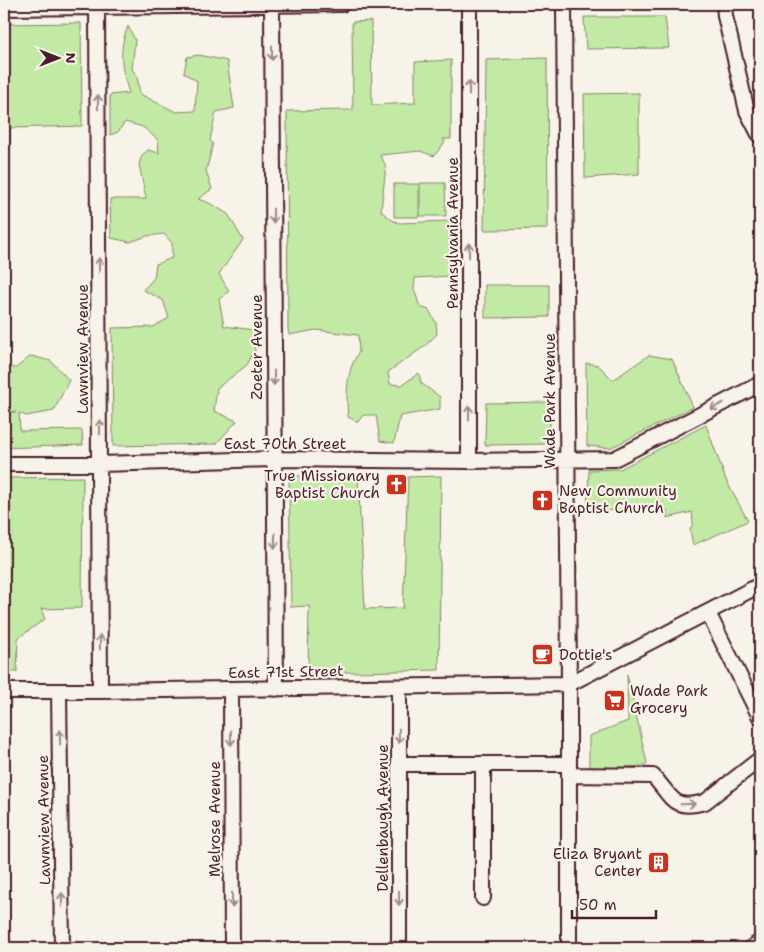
<svg xmlns="http://www.w3.org/2000/svg" width="764" height="952" viewBox="0 0 764 952" font-family="'Shantell Sans',sans-serif">
<style>
.green{fill:#c2eaa5;stroke:#868468}
.lines{fill:none;stroke-linecap:round;stroke-linejoin:round}
.minor-casing{stroke:#4a1f2b;stroke-width:18}
.minor{stroke:#f7f3e8;stroke-width:14}
.oneway{stroke:#a0898a}
.labels{text-anchor:middle;dominant-baseline:central;stroke-width:4.5;stroke-linejoin:round;paint-order:stroke}
.street-label{font-size:15px;fill:#4a1f2b;stroke:#f7f3e8}
.poi-label{font-size:15px;fill:#4a1f2b;stroke:#f7f3e8;text-anchor:start}
</style>
<rect width="100%" height="100%" fill="#f7f3e8"/>
<filter id="ink" filterUnits="userSpaceOnUse"><feTurbulence type="fractalNoise" baseFrequency=".02" numOctaves="2"/><feDisplacementMap in="SourceGraphic" scale="10" xChannelSelector="R" yChannelSelector="G"/><feConvolveMatrix kernelMatrix="1 2 1 2 8 2 1 2 1" color-interpolation-filters="sRGB"/></filter>
<g filter="url(#ink)">
<path class="green" d="M 584,17 L 665,17 L 669,48 L 586,49 Z
M 371,21 L 372,105 L 415,103 L 415,62 L 451,60 L 451,139 L 443,139 L 445,142 L 434,156 L 420,151 L 380,155 L 386,166 L 381,211 L 392,220 L 399,223 L 449,221 L 451,276 L 415,278 L 414,289 L 420,307 L 429,310 L 436,323 L 437,334 L 425,346 L 388,372 L 390,384 L 402,385 L 419,373 L 421,383 L 440,397 L 440,409 L 400,416 L 394,443 L 380,441 L 376,415 L 363,415 L 358,422 L 348,417 C 346,396 346,370 359,352 L 358,335 L 316,330 L 289,335 L 288,330 L 287,111 L 353,110 L 352,22 Z
M 81,23 L 82,126 L 10,128 L 10,199 L 4,200 L 4,24 Z
M 128,26 L 135,40 L 132,69 L 137,76 L 140,94 L 176,112 L 195,111 L 197,81 L 184,73 L 187,57 L 199,55 L 227,61 L 234,108 L 216,112 L 210,140 L 213,144 L 206,171 L 212,189 L 198,199 L 209,203 L 228,214 L 243,240 L 219,274 L 229,291 L 219,299 L 224,326 L 254,330 L 255,350 L 247,365 L 217,388 L 214,411 L 237,421 L 216,444 L 113,446 L 112,328 L 153,327 L 169,318 L 163,300 L 143,290 L 154,278 L 156,264 L 172,258 L 172,243 L 164,234 L 147,236 L 130,242 L 111,238 L 110,199 L 146,199 L 139,164 L 142,155 L 148,150 L 159,153 L 158,140 L 143,127 L 125,122 L 118,132 L 110,135 L 110,95 L 129,93 C 121,67 118,51 128,26 Z
M 547,58 L 548,229 L 484,230 L 486,60 Z
M 639,93 L 639,174 L 585,178 L 584,94 Z
M 420,183 L 445,183 L 446,216 L 420,216 Z
M 394,184 L 419,184 L 419,217 L 394,217 Z
M 485,285 L 549,285 L 549,317 L 485,318 Z
M 649,355 L 672,359 L 693,407 L 610,448 L 587,446 L 586,363 L 598,365 L 613,380 Z
M 31,356 L 51,361 L 69,380 L 54,411 L 26,416 L 19,413 L 20,431 L 82,430 L 83,445 L 4,448 L 4,413 L 16,412 L 4,409 L 4,367 L 16,368 Z
M 550,402 L 550,444 L 485,445 L 486,403 Z
M 706,425 L 726,480 L 748,521 L 693,545 L 690,529 L 693,524 L 692,512 L 667,518 L 667,510 L 587,511 L 589,470 L 620,469 Z
M 289,476 L 358,476 L 365,609 L 403,608 L 408,477 L 441,476 L 439,670 L 308,673 L 309,606 L 291,607 Z
M 83,477 L 82,608 L 41,609 L 45,619 L 18,638 L 17,672 L 4,672 L 4,478 Z
M 627,674 L 647,763 L 643,766 L 589,769 L 589,736 L 628,721 Z"/>
<g class="lines">
<defs>
<path id="minor" d="M 469,4 L 469,461
M 564,4 L 569,684 L 569,948
M 724,4 L 725,16 L 747,111 L 760,136
M 272,5 L 276,689
M 97,7 L 100,691
M 4,8 L 342,4
M 4,464 L 100,464 L 274,459 L 469,461 L 614,459 L 760,384
M 708,613 L 760,717
M 399,687 L 399,948
M 231,689 L 232,948
M 4,691 L 100,691 L 569,684 L 760,585
M 59,691 L 62,948
M 399,764 L 569,764
M 483,764 L 483,898
M 569,775 L 653,776 C 673,797 671,811 705,802 L 760,759
M 751,948 L 760,942"/>
</defs>
<use href="#minor" class="minor-casing"/>
<use href="#minor" class="minor"/>
</g>
<defs><path id="oneway-shaft" d="M-6 0H5M1.5-3L5.5 0L1.5 3" fill="none" stroke-width="1.6" stroke-linecap="round" stroke-linejoin="round" transform="scale(1.25)"/></defs>
<g class="oneway">
<use href="#oneway-shaft" transform="translate(272 53) rotate(90)"/>
<use href="#oneway-shaft" transform="translate(469 88) rotate(-90)"/>
<use href="#oneway-shaft" transform="translate(98 102) rotate(-90)"/>
<use href="#oneway-shaft" transform="translate(273 216) rotate(90)"/>
<use href="#oneway-shaft" transform="translate(469 250) rotate(-90)"/>
<use href="#oneway-shaft" transform="translate(99 265) rotate(-90)"/>
<use href="#oneway-shaft" transform="translate(274 378) rotate(90)"/>
<use href="#oneway-shaft" transform="translate(717 406) rotate(153)"/>
<use href="#oneway-shaft" transform="translate(469 413) rotate(-90)"/>
<use href="#oneway-shaft" transform="translate(100 427) rotate(-90)"/>
<use href="#oneway-shaft" transform="translate(275 541) rotate(90)"/>
<use href="#oneway-shaft" transform="translate(100 642) rotate(-90)"/>
<use href="#oneway-shaft" transform="translate(399 736) rotate(90)"/>
<use href="#oneway-shaft" transform="translate(60 737) rotate(-91)"/>
<use href="#oneway-shaft" transform="translate(231 738) rotate(90)"/>
<use href="#oneway-shaft" transform="translate(688 804) rotate(-2)"/>
<use href="#oneway-shaft" transform="translate(399 898) rotate(90)"/>
<use href="#oneway-shaft" transform="translate(62 900) rotate(-91)"/>
<use href="#oneway-shaft" transform="translate(232 900) rotate(90)"/>
</g>
</g>
<defs>
<symbol id="church-square" viewBox="-11 -11 22 22"><rect x="-9" y="-9" width="18" height="18" rx="4" fill="#c8321e" stroke="#f7f3e8"/><path d="M-1.2-6h2.4v3.5h3.3v2.4h-3.3V6h-2.4V-.1h-3.3v-2.4h3.3Z" fill="#fff"/></symbol>
<symbol id="cafe-square" viewBox="-11 -11 22 22"><rect x="-9" y="-9" width="18" height="18" rx="4" fill="#c8321e" stroke="#f7f3e8"/><path d="M-5.5-4.5H6V0H3Q3 3.5 0 3.5H-2.5Q-5.5 3.5-5.5 0ZM3-3.2v2h1.7v-2ZM-6 4.5H4V6H-6Z" fill="#fff"/></symbol>
<symbol id="supermarket-square" viewBox="-11 -11 22 22"><rect x="-9" y="-9" width="18" height="18" rx="4" fill="#c8321e" stroke="#f7f3e8"/><path d="M-6-5.5h2.5l.6 2H6L4.5 2H-2.5L-4.4-4H-6ZM-1.5 3.2a1.3 1.3 0 1 0 .1 0ZM3 3.2a1.3 1.3 0 1 0 .1 0Z" fill="#fff"/></symbol>
<symbol id="building-square" viewBox="-11 -11 22 22"><rect x="-9" y="-9" width="18" height="18" rx="4" fill="#c8321e" stroke="#f7f3e8"/><path d="M-4-6H4V6H1V3H-1V6H-4ZM-2.5-4.3h1.7v1.8h-1.7ZM.8-4.3h1.7v1.8H.8ZM-2.5-1h1.7V.8h-1.7ZM.8-1h1.7V.8H.8Z" fill="#fff"/></symbol>
</defs>
<g fill-rule="evenodd">
<use href="#church-square" x="384" y="472" width="25" height="25"/>
<use href="#church-square" x="530" y="488" width="25" height="25"/>
<use href="#cafe-square" x="530" y="642" width="25" height="25"/>
<use href="#supermarket-square" x="602" y="688" width="25" height="25"/>
<use href="#building-square" x="646" y="850" width="25" height="25"/>
</g>
<g class="labels">
<g class="street-label">
<text transform="translate(453 233) rotate(-90)">Pennsylvania Avenue</text>
<text transform="translate(257 347) rotate(-90)">Zoeter Avenue</text>
<text transform="translate(83 349) rotate(-90)">Lawnview Avenue</text>
<text transform="translate(550 401) rotate(-90)">Wade Park Avenue</text>
<text x="285" y="444">East 70th Street</text>
<text transform="translate(286 672) rotate(-1)">East 71st Street</text>
<text transform="translate(383 818) rotate(-90)">Dellenbaugh Avenue</text>
<text transform="translate(215 819) rotate(-90)">Melrose Avenue</text>
<text transform="translate(44 820) rotate(-91)">Lawnview Avenue</text>
</g>
<g class="poi-label">
<text x="380" y="476" text-anchor="end">True Missionary<tspan x="380" dy="17">Baptist Church</tspan></text>
<text x="559" y="491">New Community<tspan x="559" dy="17">Baptist Church</tspan></text>
<text x="559" y="655">Dottie's</text>
<text x="630" y="691">Wade Park<tspan x="630" dy="17">Grocery</tspan></text>
<text x="642" y="854" text-anchor="end">Eliza Bryant<tspan x="642" dy="17">Center</tspan></text>
</g>
</g>
<rect width="764" height="952" fill="none" stroke="#f7f3e8" stroke-width="20"/>
<rect x="10" y="10" width="744" height="932" fill="none" stroke="#4a1f2b" stroke-width="2" filter="url(#ink)"/>
<g transform="translate(58 58) rotate(90)" stroke="#f7f3e8" stroke-width="4" paint-order="stroke">
<path d="M0-4L9 19L0 12L-9 19Z" fill="#4a1f2b"/>
<text y="-8" font-size="14" font-weight="bold" text-anchor="middle" fill="#4a1f2b">N</text>
</g>
<path d="M572 910v8h84v-8" fill="none" stroke="#4a1f2b" stroke-width="2.5"/>
<text x="579" y="910" font-size="15" fill="#4a1f2b" stroke="#f7f3e8" stroke-width="4" paint-order="stroke">50 m</text>
</svg>
